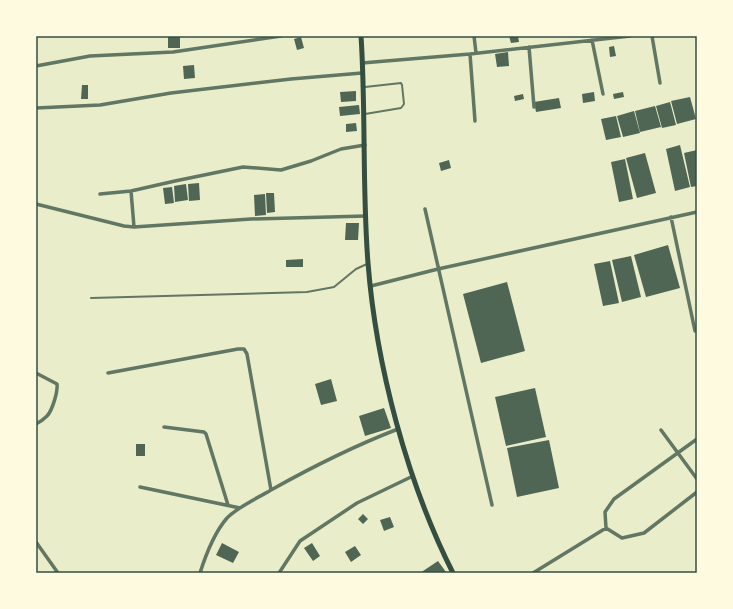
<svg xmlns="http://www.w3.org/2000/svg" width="733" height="609" viewBox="0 0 733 609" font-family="Figtree,sans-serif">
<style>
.building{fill:#4f6655}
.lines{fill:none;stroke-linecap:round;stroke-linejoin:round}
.service{stroke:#617663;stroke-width:2}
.minor{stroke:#617663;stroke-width:3.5}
.secondary{stroke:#344e41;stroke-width:5}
.neatline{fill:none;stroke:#344e41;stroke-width:1.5}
</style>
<rect width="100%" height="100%" fill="#e9edc9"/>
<path class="building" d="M 168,36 L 180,36 L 180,48 L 168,48 Z
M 509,36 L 518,36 L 519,42 L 511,43 Z
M 301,37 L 304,48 L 297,50 L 294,39 Z
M 614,46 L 616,56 L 610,57 L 609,47 Z
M 508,52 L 509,66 L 497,67 L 495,54 Z
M 194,65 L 195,78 L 184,79 L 183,66 Z
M 82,85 L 88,85 L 88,99 L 81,99 Z
M 356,91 L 356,101 L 341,102 L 340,92 Z
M 594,92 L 595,101 L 583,103 L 582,94 Z
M 623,92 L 624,97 L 614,99 L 613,94 Z
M 523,94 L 524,99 L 515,101 L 514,96 Z
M 690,97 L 696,119 L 677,124 L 671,101 Z
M 559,98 L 561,108 L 536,112 L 534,102 Z
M 670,102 L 676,125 L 662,128 L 656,106 Z
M 359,105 L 360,114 L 340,116 L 339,107 Z
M 655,106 L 661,127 L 640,132 L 635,111 Z
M 634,111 L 640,133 L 623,137 L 617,116 Z
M 616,116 L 621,137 L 606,140 L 601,119 Z
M 356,123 L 357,131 L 346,132 L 346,124 Z
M 680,145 L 690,187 L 675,191 L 666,149 Z
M 697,150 L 697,186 L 691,187 L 684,153 Z
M 645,153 L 656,193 L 637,198 L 626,158 Z
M 625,159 L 633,199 L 619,202 L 611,162 Z
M 449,160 L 451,168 L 441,171 L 439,163 Z
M 199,183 L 200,200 L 189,201 L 188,184 Z
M 186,184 L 188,200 L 175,202 L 174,186 Z
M 172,187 L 174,203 L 165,204 L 163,188 Z
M 266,193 L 274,193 L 275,212 L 267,213 Z
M 265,194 L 266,215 L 255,216 L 254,195 Z
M 346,223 L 359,223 L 358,240 L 345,240 Z
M 668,245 L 680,288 L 646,297 L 634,255 Z
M 631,256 L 641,297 L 622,302 L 612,260 Z
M 303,259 L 303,267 L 286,267 L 286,260 Z
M 610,261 L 619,303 L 603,306 L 594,264 Z
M 507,282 L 525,351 L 481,363 L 463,294 Z
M 331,379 L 337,401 L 321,405 L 315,384 Z
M 535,388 L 546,437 L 506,446 L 495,397 Z
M 384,408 L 391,428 L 365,436 L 359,416 Z
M 549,440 L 559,488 L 517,497 L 507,448 Z
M 136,444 L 145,444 L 145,456 L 136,456 Z
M 363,514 L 368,519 L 363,524 L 358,519 Z
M 390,517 L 394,527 L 384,531 L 380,520 Z
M 222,543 L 239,552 L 233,563 L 216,555 Z
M 312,543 L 320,556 L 313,561 L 304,548 Z
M 355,546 L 361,555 L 351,562 L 345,552 Z
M 438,561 L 446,572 L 420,573 Z"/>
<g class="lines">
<path class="service" d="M 365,87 L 401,83 L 402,85 L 404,104 L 401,108 L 365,114
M 91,298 L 307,292 L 334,287 L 356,269 L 367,264"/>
<path class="minor" d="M 474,36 L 476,53
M 652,36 L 660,83
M 592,40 L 603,94
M 529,47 L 534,107
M 470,54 L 475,121
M 362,63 L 470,54 L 630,36
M 36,66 L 90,56 L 173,52 L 281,36
M 36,108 L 100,105 L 171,93 L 291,79 L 362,73
M 131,191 L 134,227
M 100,194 L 131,191 L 175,181 L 243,167 L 281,170 L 311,161 L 341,149 L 365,145
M 36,204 L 124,226 L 134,227 L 251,219 L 366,216
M 425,209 L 492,505
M 671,217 L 695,331
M 371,286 L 438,269 L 697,212
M 36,373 L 57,384 C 58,392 52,411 47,416 C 44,419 40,422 36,424
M 108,373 L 238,349 L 244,349 L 247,354 L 271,490
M 164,427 L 204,432 L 206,434 L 228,505
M 661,430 L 697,479
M 140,487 L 240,508
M 606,528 L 605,512 L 614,499 L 697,439
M 36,542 L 58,573
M 200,573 C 206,554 214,533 227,518 C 239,506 256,499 271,490 C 312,467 354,446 398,429
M 279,573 L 300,541 L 357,503 L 413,476
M 533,573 L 606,528 L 622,538 L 644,533 L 697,492"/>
<path class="secondary" d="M 361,36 C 366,111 362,187 368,263 C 376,365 407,482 453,573"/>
</g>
<rect width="733" height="609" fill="none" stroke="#fefae0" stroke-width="74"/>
<rect x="37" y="37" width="659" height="535" class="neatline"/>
</svg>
